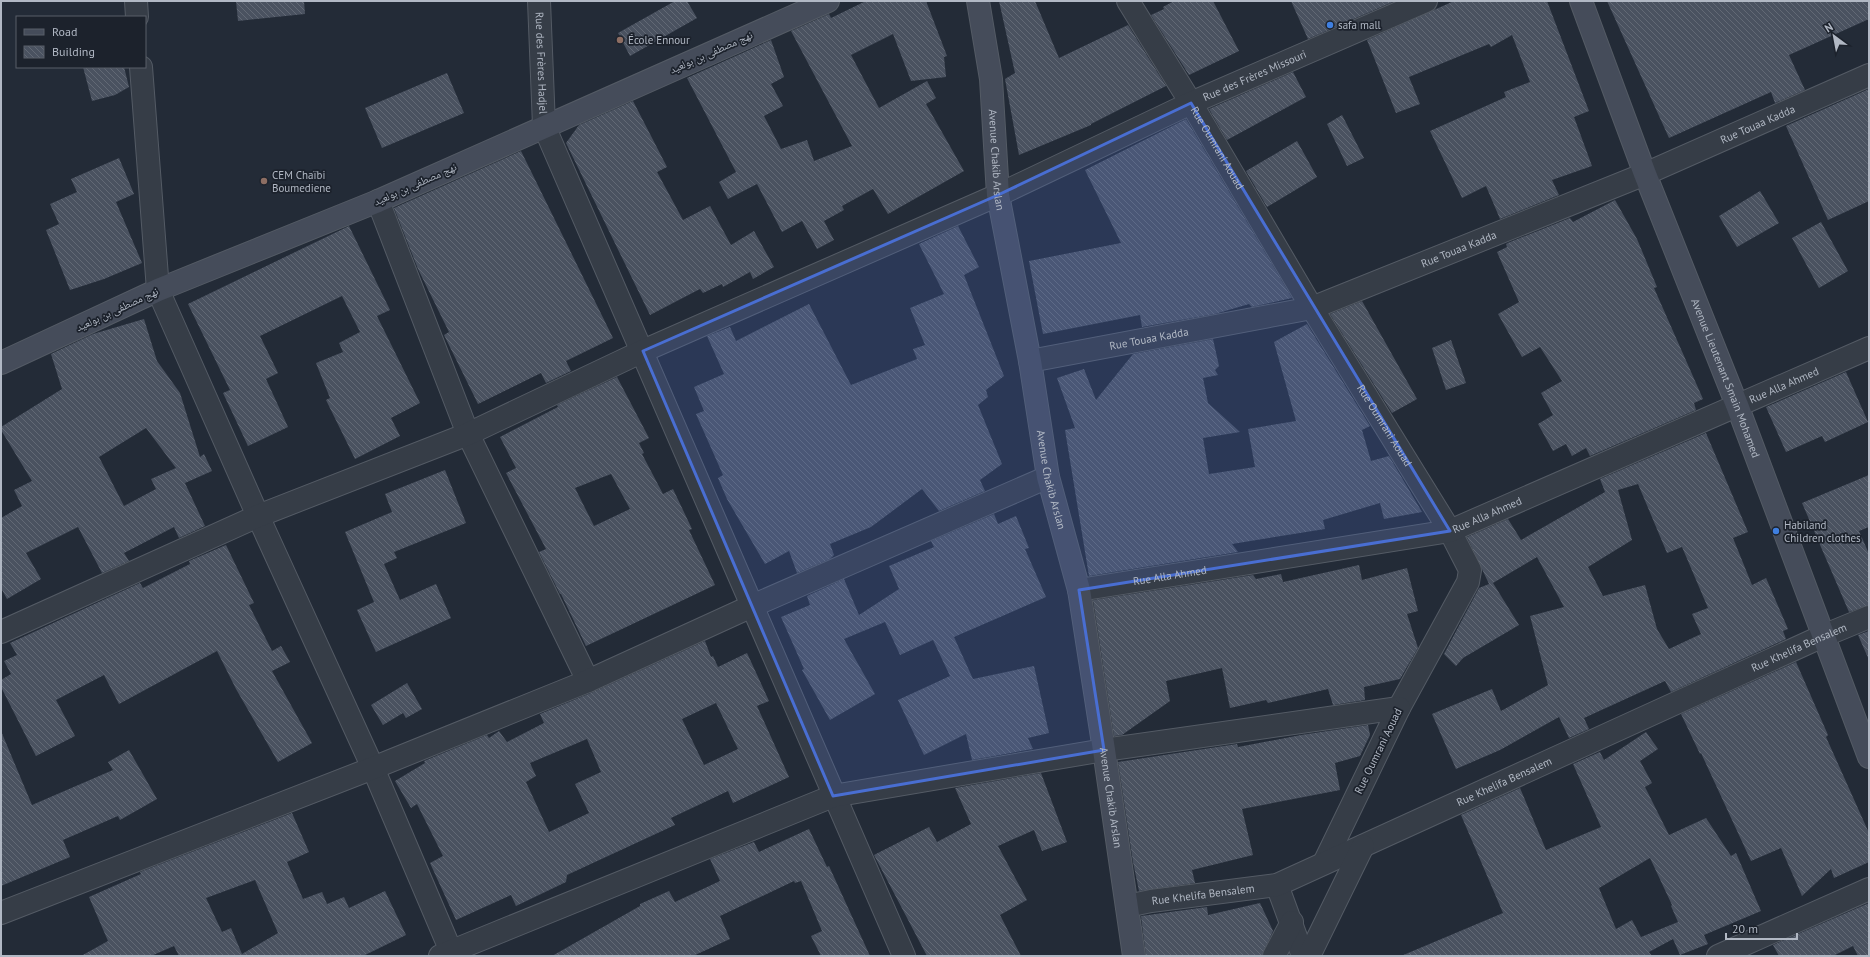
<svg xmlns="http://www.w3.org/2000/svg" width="1870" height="957" viewBox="0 0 1870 957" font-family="'PT Sans','Noto Naskh Arabic',sans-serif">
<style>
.building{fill:url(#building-back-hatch);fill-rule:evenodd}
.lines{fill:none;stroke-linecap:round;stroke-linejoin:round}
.minor-casing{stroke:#545b65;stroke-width:24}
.secondary-casing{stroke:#545b65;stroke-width:24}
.minor{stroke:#363d47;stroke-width:22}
.secondary{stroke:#454c5a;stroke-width:22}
.marked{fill:#496ed2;fill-opacity:0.2;stroke:#496ed2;stroke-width:3;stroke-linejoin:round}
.shop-dot{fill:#3f7fe0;stroke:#1c222c;stroke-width:1.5}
.education-dot{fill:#8d6e63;stroke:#1c222c;stroke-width:1.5}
.labels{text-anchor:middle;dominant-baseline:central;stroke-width:3.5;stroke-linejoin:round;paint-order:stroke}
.poi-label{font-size:11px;fill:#b1b8c4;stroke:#1c222c;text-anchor:start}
.street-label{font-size:11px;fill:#b1b8c4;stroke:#1c222c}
</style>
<defs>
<pattern id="building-back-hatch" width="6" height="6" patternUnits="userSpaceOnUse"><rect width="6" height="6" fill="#4a5260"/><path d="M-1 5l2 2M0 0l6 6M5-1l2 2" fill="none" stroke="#626975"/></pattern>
</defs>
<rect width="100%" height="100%" fill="#232b37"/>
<path class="building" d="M 236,1 L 304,1 L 305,14 L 238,21 Z
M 675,1 L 687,1 L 697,18 L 630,56 L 618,33 Z
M 866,1 L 926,1 L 947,56 L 944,57 L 946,77 L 911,81 L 893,34 L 851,55 L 879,108 L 927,81 L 936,98 L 926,104 L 964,171 L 888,214 L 873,189 L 842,206 L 844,210 L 824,221 L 834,240 L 817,249 L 802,221 L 782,232 L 757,184 L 728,199 L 719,182 L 736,172 L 687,78 L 771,40 L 784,77 L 771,84 L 783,106 L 764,116 L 781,149 L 807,140 L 814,161 L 852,146 L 791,31 L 829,14 L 831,18 Z
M 999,1 L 1035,1 L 1059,58 L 1128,25 L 1166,86 L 1091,124 L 1091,125 L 1019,155 L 1005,79 L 1015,73 Z
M 1174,1 L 1213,1 L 1239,51 L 1189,75 L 1151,15 L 1164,9 L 1163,7 Z
M 1291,1 L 1395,1 L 1308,39 Z
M 1454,1 L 1547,1 L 1589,111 L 1574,117 L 1592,166 L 1552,180 L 1559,195 L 1500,219 L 1486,186 L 1462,198 L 1430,131 L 1506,97 L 1504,92 L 1530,82 L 1512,35 L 1491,47 L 1489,44 L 1409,77 L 1420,104 L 1396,113 L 1367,40 Z
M 1607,1 L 1869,1 L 1869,19 L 1789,55 L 1805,90 L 1775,103 L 1771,92 L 1669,138 Z
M 83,67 L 124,67 L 129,87 L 115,95 L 92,101 Z
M 1293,72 L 1306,97 L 1227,140 L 1209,109 Z
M 447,73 L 464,113 L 382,148 L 365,108 Z
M 1869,89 L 1869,201 L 1828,220 L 1786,126 Z
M 633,101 L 667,167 L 657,172 L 683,220 L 710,206 L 731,245 L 754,231 L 774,267 L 753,279 L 750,272 L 723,287 L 722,284 L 703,293 L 700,289 L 650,315 L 566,143 L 579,125 Z
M 1342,115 L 1364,158 L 1347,166 L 1327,124 Z
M 1186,119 L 1292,298 L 1252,307 L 1249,304 L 1215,314 L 1142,327 L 1140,315 L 1043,334 L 1029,261 L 1121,243 L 1085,170 Z
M 1297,141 L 1317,177 L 1267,207 L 1246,171 Z
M 521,151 L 613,338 L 566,361 L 571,371 L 546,383 L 541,373 L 478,404 L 444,335 L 449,332 L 418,269 L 394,208 Z
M 119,158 L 134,194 L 116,202 L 142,263 L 104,279 L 70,290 L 46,230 L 59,224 L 50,204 L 77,192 L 71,179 Z
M 1760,191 L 1779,223 L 1737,247 L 1719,216 Z
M 1615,200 L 1637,239 L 1657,287 L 1654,288 L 1703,399 L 1694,403 L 1696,410 L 1590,456 L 1586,448 L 1572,456 L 1566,444 L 1553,451 L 1538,424 L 1553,415 L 1541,393 L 1562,381 L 1540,347 L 1522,357 L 1498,314 L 1519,302 L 1497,252 L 1507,247 L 1506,244 L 1510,242 L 1570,218 L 1573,222 Z
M 1821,222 L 1848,271 L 1819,288 L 1792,238 Z
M 349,226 L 390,310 L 377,316 L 420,403 L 391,418 L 400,436 L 355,459 L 326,400 L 330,398 L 316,363 L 343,352 L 339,343 L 360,332 L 342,296 L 260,336 L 278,373 L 266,379 L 288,427 L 248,446 L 223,393 L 230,390 L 188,304 Z
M 958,226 L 979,267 L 964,275 L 1004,376 L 986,390 L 988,397 L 978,405 L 1002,464 L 980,480 L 985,491 L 939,511 L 922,489 L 871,527 L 830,544 L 834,555 L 830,559 L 797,573 L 789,551 L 765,564 L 727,499 L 718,478 L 723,475 L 696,414 L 704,411 L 694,387 L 724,374 L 707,336 L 730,327 L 736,341 L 809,304 L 851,385 L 917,359 L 913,349 L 925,345 L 910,308 L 944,294 L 919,244 Z
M 1362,301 L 1417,399 L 1392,413 L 1330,314 Z
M 144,319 L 157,361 L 180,393 L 200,457 L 204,454 L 212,471 L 185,483 L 205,526 L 179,538 L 174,527 L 124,553 L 129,561 L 102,573 L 78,527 L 26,553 L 41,579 L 7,599 L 1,588 L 1,518 L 22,506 L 14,490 L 32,481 L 1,430 L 1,427 L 62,389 L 51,354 L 93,334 ZM 146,428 L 176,468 L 151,479 L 156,489 L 124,506 L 99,457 Z
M 1307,324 L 1370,426 L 1362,430 L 1371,461 L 1389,456 L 1422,512 L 1384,519 L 1380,503 L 1323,520 L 1325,529 L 1232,544 L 1238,552 L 1089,576 L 1065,430 L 1075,428 L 1057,378 L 1084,369 L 1096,400 L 1133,354 L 1213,339 L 1219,366 L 1215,370 L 1218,375 L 1203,378 L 1208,403 L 1240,432 L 1203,438 L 1209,474 L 1255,467 L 1248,429 L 1296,421 L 1274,342 Z
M 1451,340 L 1466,383 L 1446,390 L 1432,348 Z
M 1846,372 L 1868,422 L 1825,442 L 1822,436 L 1786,452 L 1766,407 Z
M 617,377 L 649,438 L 639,443 L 644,453 L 642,454 L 663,494 L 673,489 L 692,529 L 689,530 L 715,585 L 586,646 L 561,594 L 560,594 L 539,552 L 546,549 L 506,473 L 516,468 L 500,437 L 558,407 L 557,405 ZM 611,474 L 630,509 L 594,526 L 575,488 Z
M 1706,433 L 1748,532 L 1733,538 L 1752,585 L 1766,578 L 1788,629 L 1783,631 L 1786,639 L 1671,692 L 1665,681 L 1584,718 L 1589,729 L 1569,738 L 1559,717 L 1500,750 L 1456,769 L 1432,714 L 1492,689 L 1501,711 L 1548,685 L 1530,616 L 1564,607 L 1537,557 L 1493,583 L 1519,625 L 1463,658 L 1456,666 L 1444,654 L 1479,588 L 1489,584 L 1467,537 L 1508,519 L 1521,540 L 1605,492 L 1600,479 ZM 1638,484 L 1667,553 L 1682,547 L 1708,608 L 1692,614 L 1701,634 L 1669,649 L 1657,629 L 1645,585 L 1603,596 L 1588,567 L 1632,540 L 1618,490 Z
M 445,470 L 466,523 L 394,552 L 397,558 L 384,564 L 400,600 L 436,584 L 451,618 L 376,652 L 357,610 L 374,602 L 345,532 L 392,512 L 385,494 Z
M 1869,475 L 1869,527 L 1859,531 L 1869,554 L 1869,605 L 1849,612 L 1802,503 Z
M 994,514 L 998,524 L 1016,516 L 1029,548 L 1025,549 L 1046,597 L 954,637 L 973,679 L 1034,666 L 1049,733 L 1028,738 L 1033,749 L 972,760 L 966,734 L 924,755 L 898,700 L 950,676 L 933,640 L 900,655 L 885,622 L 844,639 L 875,694 L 830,720 L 802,670 L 804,669 L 781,617 L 810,605 L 807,596 L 844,579 L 859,615 L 899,589 L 889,566 L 934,547 L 931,541 Z
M 226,545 L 254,603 L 249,605 L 272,651 L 281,646 L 290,662 L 272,671 L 312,743 L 278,762 L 236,689 L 217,651 L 119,704 L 104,675 L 56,700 L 75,736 L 36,756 L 1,687 L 1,680 L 11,674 L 4,661 L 17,655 L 10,643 L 140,583 L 143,588 L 190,564 L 189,561 Z
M 1359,565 L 1362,580 L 1407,568 L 1418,611 L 1407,614 L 1418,648 L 1400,679 L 1364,687 L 1365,700 L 1333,705 L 1328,689 L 1268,703 L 1266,700 L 1230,708 L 1222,668 L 1166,681 L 1170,701 L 1122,735 L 1114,736 L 1093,600 L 1253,575 L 1256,579 L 1281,574 L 1283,582 Z
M 1869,631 L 1869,660 L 1858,635 Z
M 705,641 L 711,657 L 713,656 L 718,667 L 747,653 L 769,701 L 757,706 L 789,777 L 733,803 L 728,791 L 671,818 L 675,825 L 567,875 L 566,882 L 516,906 L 511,895 L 456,920 L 430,863 L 443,856 L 417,804 L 411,808 L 395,781 L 425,763 L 424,761 L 487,735 L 489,738 L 499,731 L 507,742 L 544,723 L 540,714 L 593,692 ZM 716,703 L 738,749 L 704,765 L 682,719 ZM 587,739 L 601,772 L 575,784 L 589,813 L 549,832 L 526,782 L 536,776 L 530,763 Z
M 1796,662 L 1828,735 L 1826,737 L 1869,833 L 1869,862 L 1834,878 L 1831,869 L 1802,896 L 1781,848 L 1751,861 L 1701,753 L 1700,754 L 1681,714 Z
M 407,683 L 422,709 L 406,718 L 403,713 L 383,725 L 371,705 Z
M 1368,725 L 1370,735 L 1360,756 L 1335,763 L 1340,790 L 1242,809 L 1253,855 L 1192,870 L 1195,883 L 1139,891 L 1133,862 L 1118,762 L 1237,744 L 1238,747 L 1301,735 Z
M 1,731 L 32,805 L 113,770 L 108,762 L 129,750 L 157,799 L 120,820 L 118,816 L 63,840 L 70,857 L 1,886 Z
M 1646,732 L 1658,749 L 1640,761 L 1652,783 L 1645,787 L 1669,835 L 1706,818 L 1731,856 L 1736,853 L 1761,911 L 1704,935 L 1708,944 L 1680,955 L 1673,939 L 1649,952 L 1652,956 L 1401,956 L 1503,913 L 1461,815 L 1520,788 L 1546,850 L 1601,827 L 1573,764 L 1600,752 L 1604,760 ZM 1650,858 L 1672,905 L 1671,906 L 1678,922 L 1641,937 L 1632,920 L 1616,929 L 1599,888 Z
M 1041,773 L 1067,842 L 1042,851 L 1034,830 L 998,846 L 1027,900 L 1000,915 L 1021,956 L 927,956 L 874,855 L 929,827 L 937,842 L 971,824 L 955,788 Z
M 292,813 L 309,852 L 287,862 L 303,899 L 322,892 L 327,904 L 344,897 L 349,908 L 385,891 L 406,935 L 363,956 L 179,956 L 174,946 L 151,956 L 81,956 L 108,941 L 89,897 L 141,874 L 140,872 ZM 255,880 L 278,933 L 242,954 L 231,928 L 222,932 L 206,898 Z
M 809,829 L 827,867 L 829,866 L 870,956 L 821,956 L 811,936 L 822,931 L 801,881 L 795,883 L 794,881 L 720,916 L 730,939 L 693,956 L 552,956 L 640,906 L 640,904 L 669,891 L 675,902 L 720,881 L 710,859 L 754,842 L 759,852 Z
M 1260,903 L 1273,931 L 1262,956 L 1146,956 L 1141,916 L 1207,907 L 1208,915 Z
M 1869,903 L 1869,956 L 1858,956 L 1853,946 L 1833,956 L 1779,956 L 1773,945 Z"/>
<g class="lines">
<defs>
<g id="minor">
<path d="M 136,1 L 137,17"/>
<path id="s1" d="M 539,1 L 544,126 L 904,956"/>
<path id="s2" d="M 1128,1 L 1191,103 L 1312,308 L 1450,531 L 1470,570 L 1468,582 L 1399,708 L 1324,863"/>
<path d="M 141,67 L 158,290 L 258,516 L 373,768 L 453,956"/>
<path d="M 378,201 L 468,434 L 588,681"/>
<path id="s3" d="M 1030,361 L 1312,308 L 1645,174 L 1869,75"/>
<path id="s4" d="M 1079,590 L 1450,531 L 1869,348"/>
<path id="s5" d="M 1,632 L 258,516 L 468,434 L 643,351 L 998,195 L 1191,103 L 1426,1"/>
<path d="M 1277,885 L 1303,956"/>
<path id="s6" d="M 1127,906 L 1151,901 L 1277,885 L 1823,636 L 1869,617"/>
<path d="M 1,913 L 373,768 L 588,681 L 752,606 L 1048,477"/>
<path d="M 440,956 L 833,796 L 1104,750 L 1399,708"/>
<path d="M 1274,956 L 1292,922"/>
<path d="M 1309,956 L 1363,846"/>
<path d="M 1718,956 L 1869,889"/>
</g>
<g id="secondary">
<path id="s7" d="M 978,1 L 991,79 L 998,195 L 1030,361 L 1048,477 L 1079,590 L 1104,750 L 1134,956"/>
<path id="s8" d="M 1581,1 L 1645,174 L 1737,405 L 1869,757"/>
<path d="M 1,363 L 158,290 L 378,201 L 828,1"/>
</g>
</defs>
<use href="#minor" class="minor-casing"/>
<use href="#secondary" class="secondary-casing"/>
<use href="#minor" class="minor"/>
<use href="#secondary" class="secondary"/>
</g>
<path class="marked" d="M 1191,103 L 1450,531 L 1079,590 L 1104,750 L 833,796 L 643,351 L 998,195 Z"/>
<g class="shop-dot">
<circle cx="1330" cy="25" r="4"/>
<circle cx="1776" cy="531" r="4"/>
</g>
<g class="education-dot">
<circle cx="620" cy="40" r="4"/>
<circle cx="264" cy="181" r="4"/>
</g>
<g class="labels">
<g class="poi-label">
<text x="1338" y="25">safa mall</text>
<text x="628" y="40">École Ennour</text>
<text x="272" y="175">CEM Chaïbi<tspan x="272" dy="13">Boumediene</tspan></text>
<text x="1784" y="525">Habiland<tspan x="1784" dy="13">Children clothes</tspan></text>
</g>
<g class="street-label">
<text transform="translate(711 52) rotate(-24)">نهج مصطفى بن بولعيد</text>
<text stroke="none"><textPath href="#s1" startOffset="62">Rue des Frères Hadjel</textPath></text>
<text stroke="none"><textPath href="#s5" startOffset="1372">Rue des Frères Missouri</textPath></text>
<text stroke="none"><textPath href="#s3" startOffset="769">Rue Touaa Kadda</textPath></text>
<text stroke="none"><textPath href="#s2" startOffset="172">Rue Oumrani Aouad</textPath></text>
<text stroke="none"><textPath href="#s7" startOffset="160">Avenue Chakib Arslan</textPath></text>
<text transform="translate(415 184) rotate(-24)">نهج مصطفى بن بولعيد</text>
<text stroke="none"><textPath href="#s3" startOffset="445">Rue Touaa Kadda</textPath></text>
<text transform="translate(117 309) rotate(-25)">نهج مصطفى بن بولعيد</text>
<text stroke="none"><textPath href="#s3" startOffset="121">Rue Touaa Kadda</textPath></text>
<text stroke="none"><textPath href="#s8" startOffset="404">Avenue Lieutenant Smain Mohamed</textPath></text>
<text stroke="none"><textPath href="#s4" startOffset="740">Rue Alla Ahmed</textPath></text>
<text stroke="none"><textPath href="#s2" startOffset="496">Rue Oumrani Aouad</textPath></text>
<text stroke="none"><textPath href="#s7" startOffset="485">Avenue Chakib Arslan</textPath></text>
<text stroke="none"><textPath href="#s4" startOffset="416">Rue Alla Ahmed</textPath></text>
<text stroke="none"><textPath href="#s4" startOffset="92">Rue Alla Ahmed</textPath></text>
<text stroke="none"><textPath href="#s6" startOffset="725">Rue Khelifa Bensalem</textPath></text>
<text transform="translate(1378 751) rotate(-64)">Rue Oumrani Aouad</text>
<text stroke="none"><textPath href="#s6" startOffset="401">Rue Khelifa Bensalem</textPath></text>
<text stroke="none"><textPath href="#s7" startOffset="809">Avenue Chakib Arslan</textPath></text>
<text stroke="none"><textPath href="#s6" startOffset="77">Rue Khelifa Bensalem</textPath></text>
</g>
</g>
<rect width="1870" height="957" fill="none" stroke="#b1b8c4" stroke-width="4"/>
<rect x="16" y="16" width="130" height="52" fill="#1c222c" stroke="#585e69"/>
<rect x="24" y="29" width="20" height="6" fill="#454c5a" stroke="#585e69"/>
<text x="52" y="36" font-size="12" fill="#b1b8c4">Road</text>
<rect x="24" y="46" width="20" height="12" fill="url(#building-back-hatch)" stroke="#585e69"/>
<text x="52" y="56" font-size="12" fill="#b1b8c4">Building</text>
<g transform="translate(1834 36) rotate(328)" stroke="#1c222c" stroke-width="3" paint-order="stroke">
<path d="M0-3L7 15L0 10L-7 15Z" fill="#b1b8c4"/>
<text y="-6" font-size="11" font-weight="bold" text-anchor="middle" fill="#b1b8c4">N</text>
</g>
<path d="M1726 933v6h71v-6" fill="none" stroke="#b1b8c4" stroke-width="2"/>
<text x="1732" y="933" font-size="12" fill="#b1b8c4" stroke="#1c222c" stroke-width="3" paint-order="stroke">20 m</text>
</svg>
